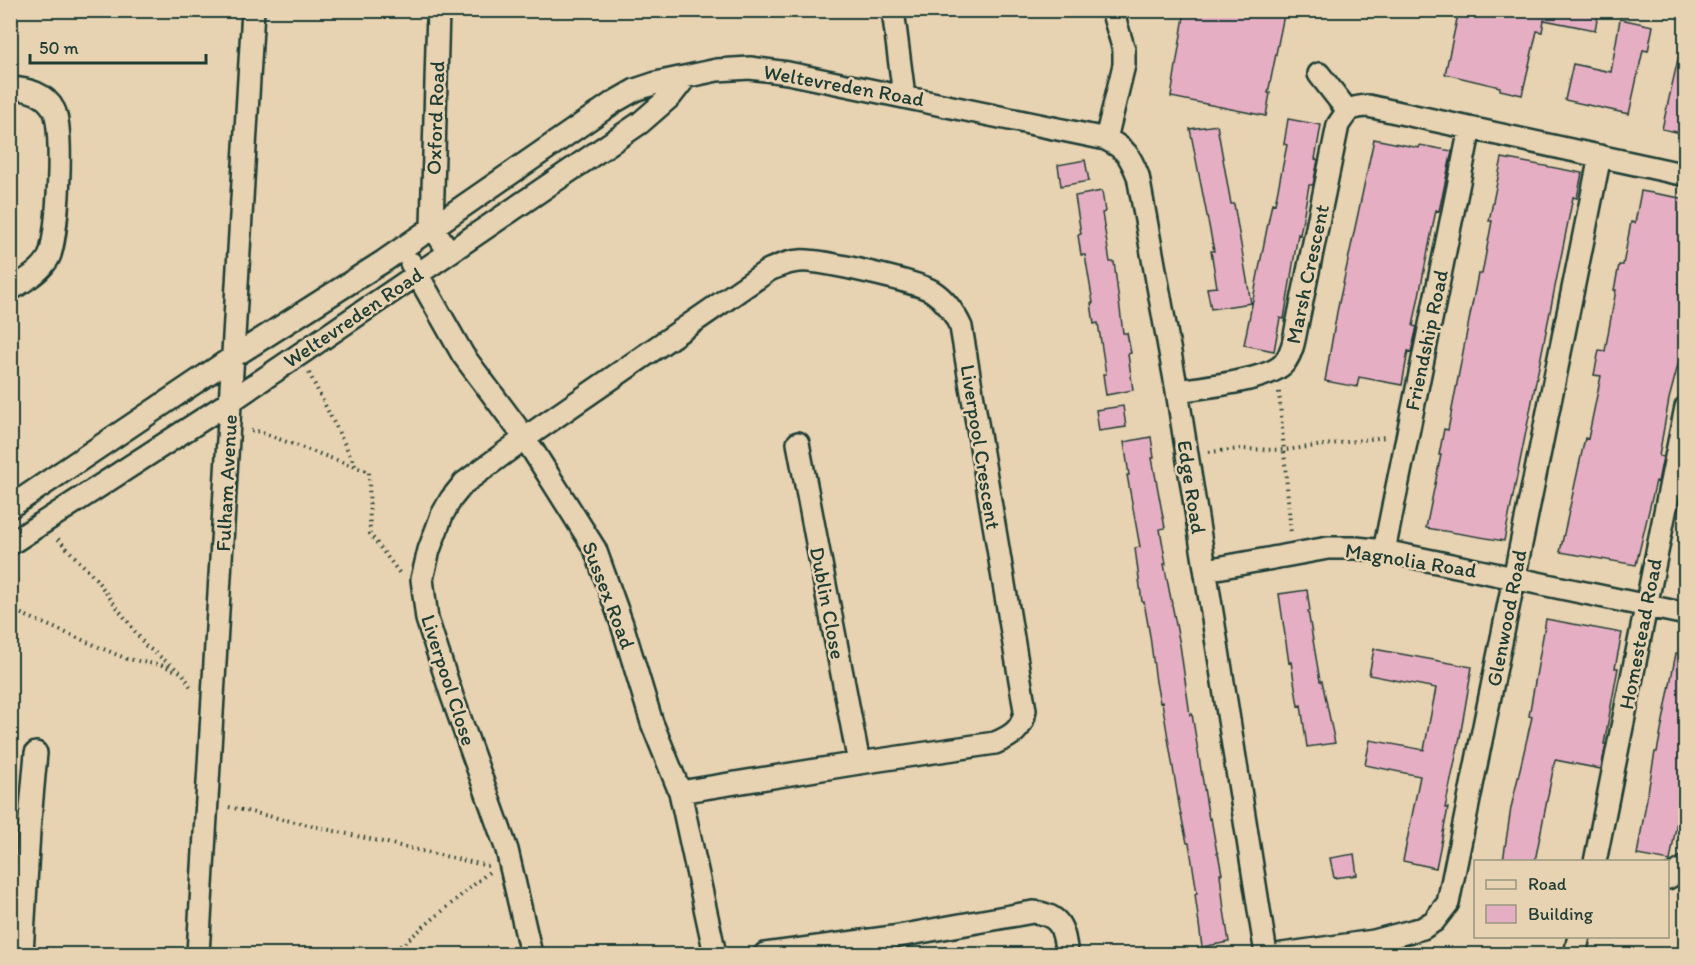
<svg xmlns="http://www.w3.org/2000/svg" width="1696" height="965" viewBox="0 0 1696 965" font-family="Itim,sans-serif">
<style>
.building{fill:#e6aec3;stroke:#1f3d34;stroke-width:1.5}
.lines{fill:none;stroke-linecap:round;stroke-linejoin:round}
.minor-casing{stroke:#1f3d34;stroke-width:26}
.path{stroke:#1f3d34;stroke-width:4;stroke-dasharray:1.5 4.5;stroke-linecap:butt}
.minor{stroke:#e7d2b1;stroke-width:21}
.labels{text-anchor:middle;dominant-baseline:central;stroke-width:5;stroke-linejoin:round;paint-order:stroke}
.street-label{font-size:21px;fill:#1f3d34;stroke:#e7d2b1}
</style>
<rect width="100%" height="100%" fill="#e7d2b1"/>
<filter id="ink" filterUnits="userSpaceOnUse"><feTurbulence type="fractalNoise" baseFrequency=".0167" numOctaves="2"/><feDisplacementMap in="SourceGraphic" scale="12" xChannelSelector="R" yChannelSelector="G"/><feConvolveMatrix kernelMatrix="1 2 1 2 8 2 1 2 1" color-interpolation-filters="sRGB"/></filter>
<g filter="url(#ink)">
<path class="building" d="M 1185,10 L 1285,10 L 1268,93 L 1270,93 L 1266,116 L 1171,97 Z
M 1459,10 L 1599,10 L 1595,30 L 1544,20 L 1542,32 L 1537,31 L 1522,95 L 1500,90 L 1500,87 L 1445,74 Z
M 1620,19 L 1653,26 L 1648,51 L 1643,50 L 1629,114 L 1565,100 L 1573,64 L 1611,72 Z
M 1678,59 L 1686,60 L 1686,134 L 1662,129 Z
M 1288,119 L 1321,125 L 1315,159 L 1318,160 L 1313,185 L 1309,185 L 1300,235 L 1298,234 L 1284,319 L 1280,318 L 1274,351 L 1244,345 L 1272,203 L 1275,204 L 1287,145 L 1284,144 Z
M 1217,125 L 1231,204 L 1234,204 L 1251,303 L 1211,309 L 1207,288 L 1217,287 L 1211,251 L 1214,251 L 1190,129 Z
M 1374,139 L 1419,148 L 1420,145 L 1452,151 L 1439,211 L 1436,210 L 1413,326 L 1417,327 L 1411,352 L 1408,351 L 1402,385 L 1359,377 L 1357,387 L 1325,381 L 1337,312 Z
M 1502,158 L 1582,173 L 1577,198 L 1573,197 L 1504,541 L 1426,528 L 1441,455 L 1439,455 L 1444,429 L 1448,430 L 1478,274 L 1482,274 L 1492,221 L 1489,221 Z
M 1085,160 L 1089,181 L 1061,186 L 1058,165 Z
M 1102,191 L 1105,212 L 1102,213 L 1110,262 L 1114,262 L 1123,333 L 1127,333 L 1131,353 L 1128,354 L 1133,390 L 1106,395 L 1103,374 L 1106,374 L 1098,323 L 1094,324 L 1091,303 L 1093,303 L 1085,255 L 1081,255 L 1078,235 L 1081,234 L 1075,196 Z
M 1641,191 L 1686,199 L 1686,335 L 1669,399 L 1659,456 L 1663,457 L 1658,482 L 1656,481 L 1636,565 L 1560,552 L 1585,438 L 1588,439 L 1601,376 L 1594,375 L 1599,350 L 1605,351 L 1616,290 L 1614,290 L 1619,265 L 1623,265 L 1631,222 L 1635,223 Z
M 1123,406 L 1126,427 L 1099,431 L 1096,410 Z
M 1151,437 L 1154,458 L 1152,458 L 1165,528 L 1160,529 L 1166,564 L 1164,564 L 1180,645 L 1190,715 L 1192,714 L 1209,819 L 1211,818 L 1217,853 L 1218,853 L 1222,874 L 1220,874 L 1224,910 L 1229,942 L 1202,947 L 1195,894 L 1197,893 L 1189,843 L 1187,843 L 1180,810 L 1162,702 L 1160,703 L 1156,682 L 1150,636 L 1144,602 L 1142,602 L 1135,548 L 1140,547 L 1127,475 L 1129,475 L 1124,442 Z
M 1307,590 L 1310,611 L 1308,611 L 1320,681 L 1322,681 L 1335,743 L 1307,747 L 1301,705 L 1298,706 L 1291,662 L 1289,663 L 1279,594 Z
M 1546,619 L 1622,633 L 1615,668 L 1618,668 L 1604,744 L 1606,744 L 1601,769 L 1555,760 L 1535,861 L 1503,861 L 1511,808 L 1532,717 L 1529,716 Z
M 1374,649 L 1472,667 L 1460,737 L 1445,808 L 1448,808 L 1436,868 L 1403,861 L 1420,776 L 1365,765 L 1370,740 L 1424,750 L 1436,688 L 1369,675 Z
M 1676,653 L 1686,654 L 1686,769 L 1670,861 L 1637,855 L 1655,752 L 1657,752 Z
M 1354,854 L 1357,875 L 1334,878 L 1330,858 Z"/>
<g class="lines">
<defs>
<path id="minor" d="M 438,10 L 432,226 L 449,252
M 893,10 L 904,96
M 1319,74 L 1347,110
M 10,88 C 28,89 45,93 54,110 C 64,129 58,237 49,257 C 41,272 24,281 10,290
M 1106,139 L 1124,65 L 1124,50 L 1112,10
M 411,263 L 463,355 L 525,438 L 595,549 L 622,624 L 652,723 L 680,792 L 715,954
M 1177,391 C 1202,387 1271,381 1285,362 C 1292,352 1294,341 1296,330 L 1338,125 C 1348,110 1349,107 1368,106 L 1686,175
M 798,443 L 859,763
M 10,507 L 233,357 L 384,261 L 614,102 L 635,90 L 656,83 L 717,70 L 750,68 L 788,73 L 1106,139 C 1126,149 1130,156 1138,176 L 1177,391 L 1266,954
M 10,544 L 231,401 L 640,123 L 671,96 L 685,78
M 1384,551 L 1470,128
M 1206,570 L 1328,548 L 1356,548 L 1384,551 L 1686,614
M 1595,862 L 1686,407
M 1668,878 L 1686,867
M 22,954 L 29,831 L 36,753
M 198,954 L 253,10
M 531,954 L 507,850 L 452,696 L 427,619 L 422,579 L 429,550 L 442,515 L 451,499 L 464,483 L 525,438 L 769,270 C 779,266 789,261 800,261 C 818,259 918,282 932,291 C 946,300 954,312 961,327 L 1025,710 C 1023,729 1012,736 995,743 L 859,763 L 680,792
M 765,954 L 893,937 L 1033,912 C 1062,915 1063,929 1067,954
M 1282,954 L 1374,941 L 1423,928 L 1434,921 L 1448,903 L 1600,156
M 1575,954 L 1579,936"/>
</defs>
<use href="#minor" class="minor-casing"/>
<path class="path" d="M 309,373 L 356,467
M 1279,392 L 1291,534
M 251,431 L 257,431 L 369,472 L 370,534 L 401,575
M 1209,452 L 1240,449 L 1285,450 L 1386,437
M 58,539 L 95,578 L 146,646 L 183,674 L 192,689
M 10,609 L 127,659 L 161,665 L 177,671
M 229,807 L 488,866
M 391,954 L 489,872"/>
<use href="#minor" class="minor"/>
</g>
</g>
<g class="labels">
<g class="street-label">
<text transform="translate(844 85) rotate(10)">Weltevreden Road</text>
<text transform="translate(435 118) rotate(-88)">Oxford Road</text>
<text transform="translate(1307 274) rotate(-78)">Marsh Crescent</text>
<text transform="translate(353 317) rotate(-34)">Weltevreden Road</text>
<text transform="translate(1426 340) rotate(-78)">Friendship Road</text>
<text transform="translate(981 447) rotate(81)">Liverpool Crescent</text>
<text transform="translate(226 483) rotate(-87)">Fulham Avenue</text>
<text transform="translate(1192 487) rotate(81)">Edge Road</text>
<text transform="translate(1411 560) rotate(9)">Magnolia Road</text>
<text transform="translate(609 595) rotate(69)">Sussex Road</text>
<text transform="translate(828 603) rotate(79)">Dublin Close</text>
<text transform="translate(1506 618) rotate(-79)">Glenwood Road</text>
<text transform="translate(1640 634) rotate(-79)">Homestead Road</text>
<text transform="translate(449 680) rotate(72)">Liverpool Close</text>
</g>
</g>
<rect width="1696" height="965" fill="none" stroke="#e7d2b1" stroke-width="36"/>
<rect x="18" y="18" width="1660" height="929" fill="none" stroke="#1f3d34" stroke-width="2" filter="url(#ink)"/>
<rect x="1474" y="860" width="195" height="78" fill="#e7d2b1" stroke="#97967f" stroke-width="1.5"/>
<rect x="1486" y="880" width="30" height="9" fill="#e7d2b1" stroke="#97967f" stroke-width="1.5"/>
<text x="1528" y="890" font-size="18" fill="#1f3d34">Road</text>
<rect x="1486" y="905" width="30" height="18" fill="#e6aec3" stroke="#97967f" stroke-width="1.5"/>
<text x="1528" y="920" font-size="18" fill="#1f3d34">Building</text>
<path d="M30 54v9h176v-9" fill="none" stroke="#1f3d34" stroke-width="3"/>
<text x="39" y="54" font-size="18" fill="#1f3d34" stroke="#e7d2b1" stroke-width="4.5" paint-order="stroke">50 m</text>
</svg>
